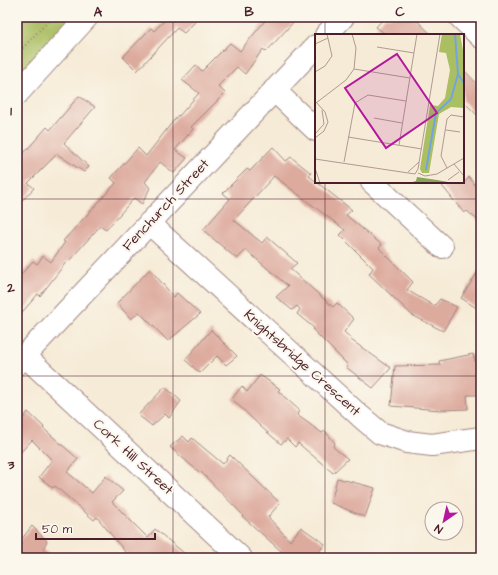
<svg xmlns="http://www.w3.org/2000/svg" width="498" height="575" viewBox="0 0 498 575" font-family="'Architects Daughter',sans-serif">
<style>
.green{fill:#aabe62;stroke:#7a6e46}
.building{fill:#ddaa9e}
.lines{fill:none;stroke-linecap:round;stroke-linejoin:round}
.minor-casing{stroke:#a08581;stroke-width:24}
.major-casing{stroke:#a08581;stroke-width:24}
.path{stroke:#a08581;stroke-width:2.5;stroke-dasharray:1 3;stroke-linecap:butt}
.minor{stroke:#fff;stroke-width:22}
.major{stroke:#fff;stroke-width:22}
.grid{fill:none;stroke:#4a1f2b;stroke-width:1;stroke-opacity:0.55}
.labels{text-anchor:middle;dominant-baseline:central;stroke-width:4;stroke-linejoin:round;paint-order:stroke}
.street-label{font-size:14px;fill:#4a1f2b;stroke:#fbf7ec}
.inset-river{fill:none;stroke:#72a5de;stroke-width:2}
.inset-road{fill:none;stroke:#b19992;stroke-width:1}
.view{fill:#b5179e;fill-opacity:0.15;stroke:#b5179e;stroke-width:2}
.inset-edge{fill:none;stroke:#4a1f2b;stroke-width:2}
.neatline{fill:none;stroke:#4a1f2b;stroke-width:1.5}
.grid-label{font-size:13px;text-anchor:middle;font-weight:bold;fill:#4a1f2b}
</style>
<rect width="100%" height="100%" fill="#fbf7ec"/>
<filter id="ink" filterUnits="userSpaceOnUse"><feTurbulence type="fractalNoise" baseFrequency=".025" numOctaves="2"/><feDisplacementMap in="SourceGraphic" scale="8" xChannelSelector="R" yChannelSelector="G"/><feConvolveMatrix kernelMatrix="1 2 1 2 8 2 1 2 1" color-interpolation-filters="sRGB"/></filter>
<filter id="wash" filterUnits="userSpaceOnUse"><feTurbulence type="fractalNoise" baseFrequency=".012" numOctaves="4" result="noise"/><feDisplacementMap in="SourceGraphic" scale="16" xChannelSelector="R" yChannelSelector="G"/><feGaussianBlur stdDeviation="0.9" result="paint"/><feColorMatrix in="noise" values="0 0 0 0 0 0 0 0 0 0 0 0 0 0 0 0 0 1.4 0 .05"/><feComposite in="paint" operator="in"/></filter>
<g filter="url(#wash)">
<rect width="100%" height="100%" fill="#f6ebd7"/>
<path class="green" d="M 17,17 L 74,17 L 17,78 Z"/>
<g id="blocks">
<path class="building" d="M 161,17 L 200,17 L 184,33 L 177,28 L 137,71 L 123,57 L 151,28 L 154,31 L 165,20 Z
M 268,17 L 298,17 L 266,52 L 263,49 L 245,74 L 237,67 L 218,86 L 225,93 L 191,127 L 193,129 L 175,150 L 187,158 L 174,173 L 160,162 L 145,182 L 150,188 L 142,204 L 134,198 L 106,230 L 100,226 L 68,262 L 67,261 L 40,296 L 38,294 L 17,318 L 17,279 L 33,261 L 37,264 L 43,256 L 51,262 L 65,242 L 63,241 L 116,183 L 111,178 L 138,148 L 146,156 L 178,115 L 179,116 L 199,93 L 182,80 L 196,65 L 202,71 L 230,43 L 240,51 Z
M 385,17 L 413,17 L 432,35 L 387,35 L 376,27 Z
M 463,69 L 481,88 L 481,119 L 463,101 Z
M 79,96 L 95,107 L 64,143 L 89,167 L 84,172 L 57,154 L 28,183 L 34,188 L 17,206 L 17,161 L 47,127 L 50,130 Z
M 273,147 L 286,161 L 291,157 L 311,173 L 309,176 L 352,210 L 346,215 L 382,245 L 379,248 L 413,282 L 407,290 L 434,306 L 440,299 L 457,307 L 443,331 L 412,315 L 369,274 L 373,268 L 340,235 L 345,230 L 274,176 L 234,220 L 262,243 L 267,237 L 297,263 L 290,269 L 333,307 L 337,303 L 354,319 L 344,332 L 352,339 L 351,340 L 391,368 L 373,388 L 346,367 L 348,365 L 313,330 L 314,328 L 297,314 L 300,309 L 297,306 L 292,310 L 276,297 L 288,286 L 246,250 L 237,259 L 203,230 L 230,199 L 223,193 L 247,169 L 250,171 Z
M 469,177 L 481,193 L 481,223 L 467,211 L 464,213 L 439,182 L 465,182 Z
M 481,267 L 481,311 L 461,298 Z
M 150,269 L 174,297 L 177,293 L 200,314 L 168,341 L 139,312 L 131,319 L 117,303 Z
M 211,330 L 237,356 L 226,365 L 217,356 L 200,373 L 185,360 Z
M 473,354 L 481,382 L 481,395 L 467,395 L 468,409 L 440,410 L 391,406 L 395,366 L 440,365 L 439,361 Z
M 260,375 L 280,389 L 278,391 L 299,410 L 297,415 L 322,433 L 325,431 L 335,443 L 333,447 L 348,459 L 333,473 L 298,443 L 295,447 L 287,439 L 281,444 L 260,426 L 232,399 L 242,386 L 247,392 Z
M 165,387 L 181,401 L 169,418 L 165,414 L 152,426 L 138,415 Z
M 28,412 L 44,427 L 43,428 L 78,459 L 67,472 L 92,493 L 106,476 L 123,491 L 112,502 L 148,538 L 155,529 L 190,558 L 130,558 L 97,517 L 94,520 L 55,486 L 53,488 L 39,477 L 52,460 L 32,440 L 17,456 L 17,426 Z
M 183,436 L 189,442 L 192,438 L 223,464 L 230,455 L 280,503 L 268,517 L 290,541 L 301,527 L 325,544 L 314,558 L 277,558 L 282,552 L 242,516 L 243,515 L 200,471 L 199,472 L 170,447 Z
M 337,478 L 375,488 L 365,517 L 331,503 Z
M 32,526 L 47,541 L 43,549 L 54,558 L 17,558 L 17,545 Z"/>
</g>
</g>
<g filter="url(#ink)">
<use href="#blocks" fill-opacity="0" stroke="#a08581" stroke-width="1"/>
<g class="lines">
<defs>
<path id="minor" d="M 460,17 L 481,37
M 326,35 L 343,17
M 274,90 L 316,130
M 372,182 L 442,247
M 149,223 L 360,416 L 380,433 L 407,442 L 432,445 L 481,438
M 25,356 L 241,558
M 17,364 L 316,46"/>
<path id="major" d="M 17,94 L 87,17"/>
</defs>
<use href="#minor" class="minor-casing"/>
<use href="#major" class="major-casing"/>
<path class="path" d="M 17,54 L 52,17"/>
<use href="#minor" class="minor"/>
<use href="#major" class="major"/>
</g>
</g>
<path class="grid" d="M 173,17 L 173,558M 325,17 L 325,35M 325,182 L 325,558M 17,199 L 481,199M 17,376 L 481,376"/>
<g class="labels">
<g class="street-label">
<text transform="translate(166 205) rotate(-47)">Fenchurch Street</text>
<text transform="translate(302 363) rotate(42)">Knightsbridge Crescent</text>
<text transform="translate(133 457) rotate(43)">Cork Hill Street</text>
</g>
</g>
<g transform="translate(315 34)">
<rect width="149" height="149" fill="#f6ebd7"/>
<path d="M 127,0 L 145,0 L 149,22 L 149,74 L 136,73 L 124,80 L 114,139 L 107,139 L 105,135 L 115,71 L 123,72 L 130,64 L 135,36 L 131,19 L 124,18 Z" fill="#aabe62"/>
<path d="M 102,143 L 122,146 L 139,149 L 94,149 L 101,147 Z" fill="#87a558"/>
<path class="inset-river" d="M 140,0 L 143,40 L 149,49M 111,136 L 121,79 L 136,65 L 143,40"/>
<path class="inset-road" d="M 0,10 L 13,4M 62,13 L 99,19M 39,35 L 95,44M 0,38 L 10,32 L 17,22 L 12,0M 1,69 L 31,46 L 39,35 L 41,14 L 37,0M 59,84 L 87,89M 131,96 L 145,98M 0,100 L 9,90 L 7,76M 33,103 L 107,115M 0,104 L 9,97 L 13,88 L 10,78 L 1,68M 84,111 L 102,0M 0,125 L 100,140 L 103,135M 29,128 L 40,69 L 53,61 L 91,67M 139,130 L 149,142M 0,134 L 5,149M 132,134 L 126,122 L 132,85 L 136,81 L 149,83M 103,135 L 125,0M 93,138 L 104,128M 103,139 L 110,142 L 122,140 L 149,124M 133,146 L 144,138"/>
<path class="view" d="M 82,20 L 122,79 L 71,114 L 30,54 Z"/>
<rect width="149" height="149" class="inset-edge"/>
</g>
<rect width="498" height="575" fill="none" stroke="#fbf7ec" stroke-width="44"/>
<g transform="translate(444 521) rotate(214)"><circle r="19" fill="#fbf7ec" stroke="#b4a19f"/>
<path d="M0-3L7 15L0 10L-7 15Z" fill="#b5179e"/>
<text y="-6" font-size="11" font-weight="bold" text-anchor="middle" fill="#4a1f2b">N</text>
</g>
<path d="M36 533v6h119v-6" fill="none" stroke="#4a1f2b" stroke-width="2"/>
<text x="42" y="533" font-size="12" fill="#4a1f2b" stroke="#fbf7ec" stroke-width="3" paint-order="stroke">50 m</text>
<rect x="22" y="22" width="454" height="531" class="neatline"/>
<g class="grid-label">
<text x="98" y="16">A</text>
<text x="249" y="16">B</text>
<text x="400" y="16">C</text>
<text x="11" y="115">1</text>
<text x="11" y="292">2</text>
<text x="11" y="469">3</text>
</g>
</svg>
